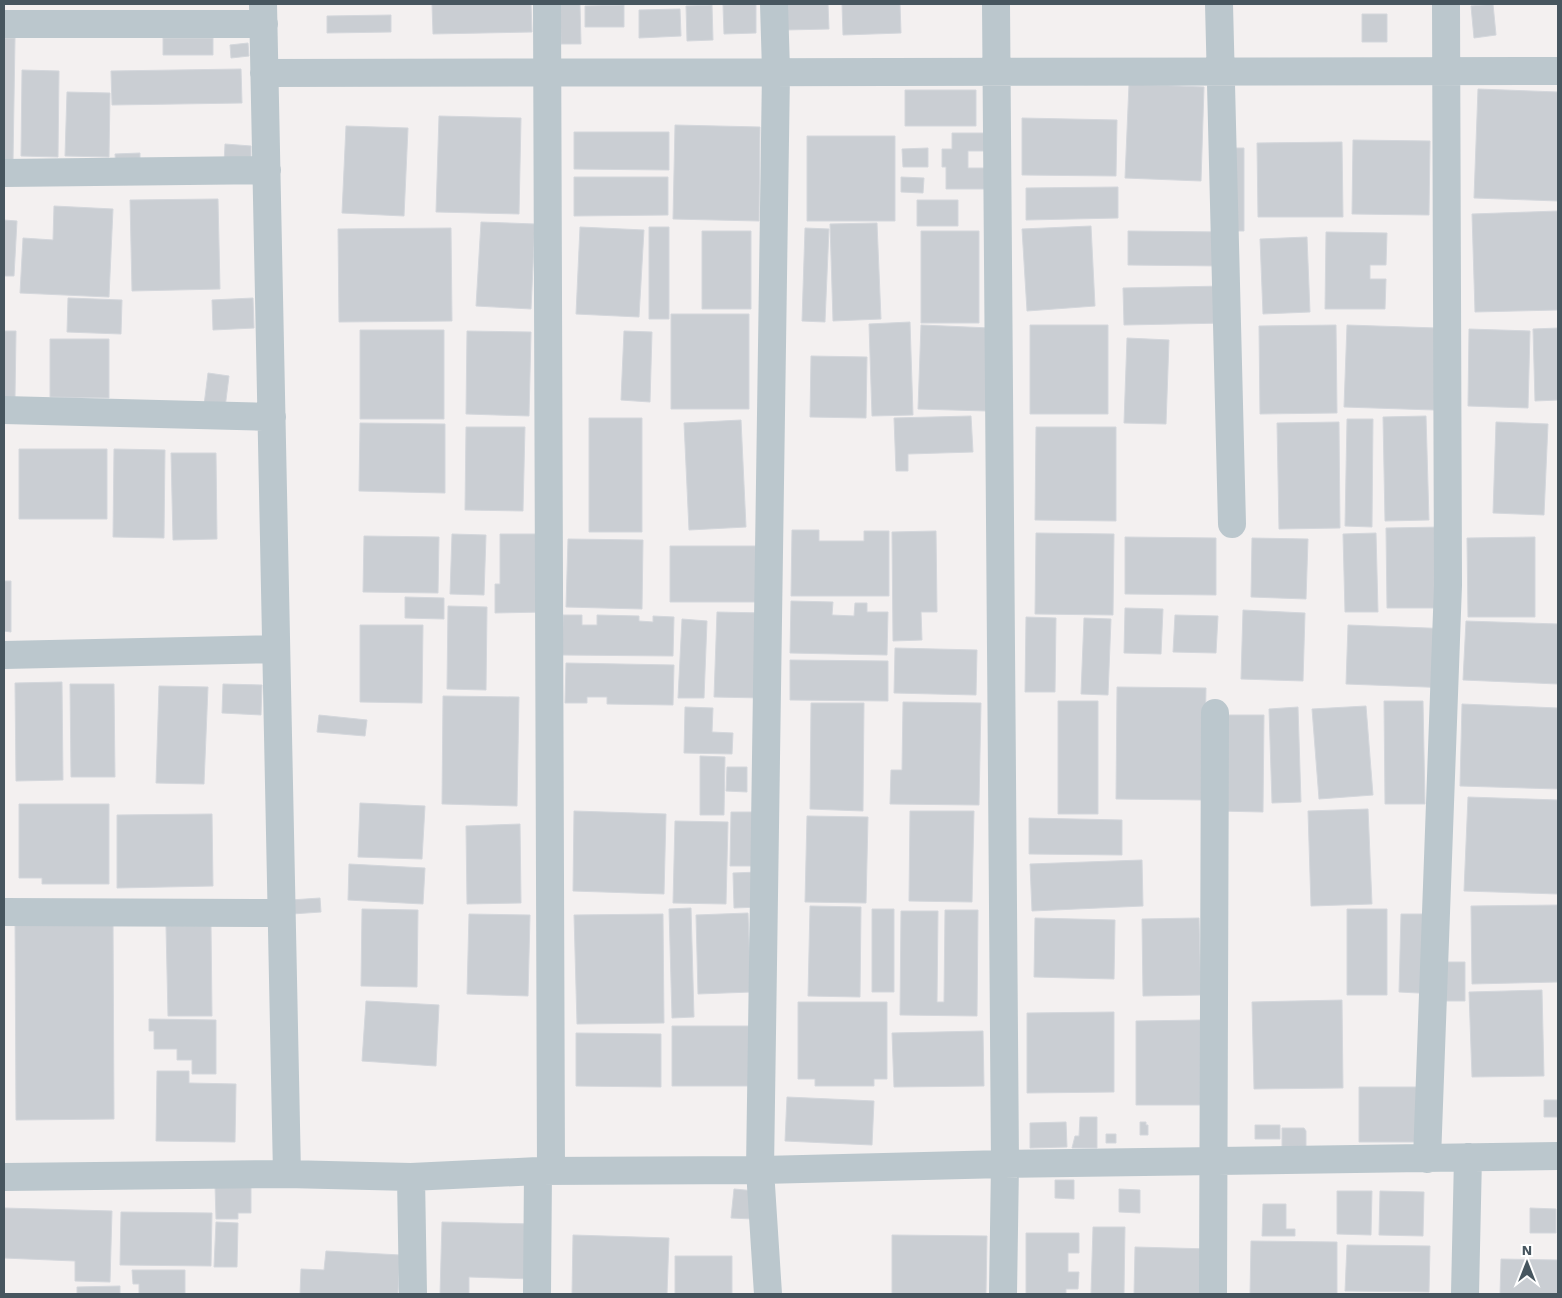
<svg xmlns="http://www.w3.org/2000/svg" width="1562" height="1298" viewBox="0 0 1562 1298" font-family="'Work Sans',sans-serif">
<style>
.building{fill:#caced3;stroke:#d4d7dc}
.lines{fill:none;stroke-linecap:round;stroke-linejoin:round}
.street{stroke:#bbc7cd;stroke-width:28}
</style>
<rect width="100%" height="100%" fill="#f3f0f0"/>
<path class="building" d="M 432,4 L 531,4 L 532,32 L 433,34 Z
M 560,4 L 580,4 L 581,44 L 561,44 Z
M 756,4 L 756,33 L 724,34 L 723,5 Z
M 784,4 L 828,4 L 829,29 L 785,30 Z
M 842,4 L 900,4 L 901,33 L 843,35 Z
M 1493,4 L 1496,35 L 1474,38 L 1471,6 Z
M 624,5 L 624,27 L 585,27 L 585,6 Z
M 712,5 L 713,40 L 687,41 L 686,6 Z
M 680,9 L 681,36 L 639,38 L 639,10 Z
M 1362,14 L 1387,14 L 1387,42 L 1362,42 Z
M 391,15 L 391,32 L 327,33 L 327,16 Z
M 4,38 L 15,38 L 13,161 L 4,161 Z
M 163,38 L 213,38 L 213,55 L 163,55 Z
M 248,43 L 249,56 L 231,58 L 230,45 Z
M 241,69 L 242,103 L 112,105 L 111,71 Z
M 22,70 L 59,71 L 58,157 L 21,156 Z
M 1129,84 L 1204,87 L 1201,181 L 1125,178 Z
M 1478,89 L 1558,92 L 1558,201 L 1474,198 Z
M 905,90 L 976,90 L 976,126 L 905,126 Z
M 67,92 L 110,93 L 109,157 L 65,156 Z
M 439,116 L 521,118 L 519,214 L 436,212 Z
M 1022,118 L 1117,120 L 1116,176 L 1022,175 Z
M 675,125 L 760,127 L 759,221 L 673,219 Z
M 346,126 L 408,128 L 404,216 L 342,213 Z
M 574,132 L 669,132 L 669,170 L 574,169 Z
M 952,133 L 994,133 L 994,151 L 968,151 L 968,168 L 994,168 L 994,189 L 946,189 L 946,167 L 942,167 L 942,149 L 952,149 Z
M 807,136 L 895,136 L 895,221 L 807,221 Z
M 1353,140 L 1430,141 L 1429,215 L 1352,214 Z
M 1342,142 L 1343,217 L 1258,217 L 1257,143 Z
M 225,144 L 251,146 L 251,165 L 224,164 Z
M 928,148 L 928,167 L 903,167 L 902,149 Z
M 1228,148 L 1244,148 L 1244,231 L 1228,231 Z
M 140,153 L 140,167 L 116,167 L 115,154 Z
M 574,177 L 668,177 L 668,215 L 574,216 Z
M 901,177 L 924,178 L 923,193 L 901,192 Z
M 1118,187 L 1118,218 L 1026,220 L 1026,188 Z
M 218,199 L 220,289 L 132,291 L 130,200 Z
M 917,200 L 958,200 L 958,226 L 917,226 Z
M 54,206 L 113,209 L 109,297 L 20,293 L 23,238 L 53,240 Z
M 1558,211 L 1558,310 L 1475,312 L 1472,214 Z
M 4,220 L 17,221 L 14,276 L 4,276 Z
M 481,222 L 535,224 L 531,309 L 476,306 Z
M 877,223 L 881,319 L 833,321 L 830,224 Z
M 1091,226 L 1095,306 L 1027,311 L 1022,229 Z
M 580,227 L 644,230 L 639,317 L 576,314 Z
M 649,227 L 669,227 L 669,319 L 649,319 Z
M 451,228 L 452,321 L 339,322 L 338,229 Z
M 805,228 L 829,229 L 825,322 L 802,321 Z
M 702,231 L 751,231 L 751,309 L 702,309 Z
M 921,231 L 979,231 L 979,323 L 921,323 Z
M 1128,231 L 1221,232 L 1221,266 L 1128,265 Z
M 1326,232 L 1387,233 L 1386,265 L 1370,265 L 1370,279 L 1386,279 L 1385,309 L 1325,309 Z
M 1307,237 L 1310,312 L 1263,314 L 1260,239 Z
M 1224,286 L 1225,323 L 1124,325 L 1123,288 Z
M 68,298 L 122,300 L 121,334 L 67,332 Z
M 253,298 L 254,328 L 213,330 L 212,300 Z
M 671,314 L 749,314 L 749,409 L 671,409 Z
M 910,322 L 913,415 L 872,416 L 869,324 Z
M 921,325 L 990,328 L 987,411 L 918,409 Z
M 1030,325 L 1108,325 L 1108,414 L 1030,414 Z
M 1336,325 L 1337,413 L 1260,414 L 1259,326 Z
M 1347,325 L 1437,328 L 1434,410 L 1344,407 Z
M 1558,328 L 1558,400 L 1535,401 L 1533,329 Z
M 1469,329 L 1530,331 L 1528,408 L 1468,406 Z
M 360,330 L 444,330 L 444,419 L 360,419 Z
M 4,331 L 16,331 L 15,397 L 4,397 Z
M 467,331 L 531,332 L 529,416 L 466,414 Z
M 624,331 L 652,332 L 650,402 L 621,400 Z
M 1127,338 L 1169,340 L 1166,424 L 1124,423 Z
M 50,339 L 109,339 L 109,398 L 50,397 Z
M 811,356 L 867,357 L 866,418 L 810,417 Z
M 208,373 L 229,376 L 225,408 L 204,405 Z
M 971,416 L 973,452 L 908,454 L 908,471 L 896,471 L 894,418 Z
M 1426,416 L 1429,520 L 1385,521 L 1383,417 Z
M 589,418 L 642,418 L 642,532 L 589,532 Z
M 1347,419 L 1373,419 L 1372,527 L 1345,526 Z
M 741,420 L 746,527 L 689,530 L 684,423 Z
M 1339,422 L 1340,528 L 1279,529 L 1277,423 Z
M 1496,422 L 1548,424 L 1544,515 L 1493,513 Z
M 360,423 L 445,424 L 445,493 L 359,491 Z
M 466,427 L 525,427 L 523,511 L 465,510 Z
M 1036,427 L 1116,427 L 1116,521 L 1035,520 Z
M 19,449 L 107,449 L 107,519 L 19,519 Z
M 114,449 L 165,450 L 164,538 L 113,537 Z
M 171,453 L 216,453 L 217,539 L 173,540 Z
M 1443,527 L 1444,608 L 1387,608 L 1386,528 Z
M 792,530 L 819,530 L 819,541 L 864,541 L 864,531 L 889,531 L 889,596 L 791,596 Z
M 936,531 L 937,612 L 921,612 L 922,640 L 893,641 L 892,532 Z
M 1036,533 L 1114,534 L 1113,615 L 1035,614 Z
M 1376,533 L 1378,612 L 1345,612 L 1343,534 Z
M 452,534 L 486,535 L 484,595 L 450,594 Z
M 500,534 L 544,534 L 545,612 L 495,613 L 495,584 L 500,584 Z
M 364,536 L 439,537 L 438,593 L 363,592 Z
M 1125,537 L 1216,538 L 1216,595 L 1125,594 Z
M 1535,537 L 1535,617 L 1468,617 L 1467,538 Z
M 1252,538 L 1308,539 L 1306,599 L 1251,597 Z
M 568,539 L 643,540 L 642,609 L 566,607 Z
M 670,546 L 762,546 L 762,602 L 670,602 Z
M 4,581 L 11,581 L 11,632 L 4,631 Z
M 405,597 L 444,598 L 444,619 L 405,618 Z
M 791,601 L 833,602 L 832,615 L 854,616 L 855,603 L 867,603 L 867,612 L 888,612 L 887,655 L 790,653 Z
M 448,606 L 487,607 L 486,690 L 447,689 Z
M 1125,608 L 1163,609 L 1161,654 L 1124,653 Z
M 1243,610 L 1305,613 L 1303,681 L 1241,679 Z
M 717,612 L 765,613 L 762,698 L 714,697 Z
M 563,615 L 582,615 L 582,625 L 597,625 L 597,615 L 639,616 L 639,621 L 653,622 L 653,616 L 674,617 L 673,656 L 562,655 Z
M 1175,615 L 1218,616 L 1216,653 L 1173,652 Z
M 1026,617 L 1056,618 L 1055,692 L 1025,692 Z
M 1084,618 L 1111,619 L 1108,695 L 1081,694 Z
M 682,619 L 707,621 L 704,698 L 678,698 Z
M 1466,621 L 1558,624 L 1558,684 L 1463,680 Z
M 360,625 L 423,625 L 422,703 L 360,702 Z
M 1348,625 L 1454,629 L 1452,688 L 1346,684 Z
M 895,648 L 977,650 L 976,695 L 894,693 Z
M 790,660 L 888,661 L 888,701 L 790,700 Z
M 566,663 L 674,665 L 673,705 L 607,704 L 607,697 L 587,697 L 587,703 L 565,703 Z
M 62,682 L 63,780 L 16,781 L 15,683 Z
M 70,684 L 114,684 L 115,777 L 71,777 Z
M 223,684 L 262,685 L 261,715 L 222,713 Z
M 159,686 L 208,687 L 204,784 L 156,783 Z
M 1117,687 L 1206,688 L 1204,800 L 1116,799 Z
M 443,696 L 519,697 L 517,806 L 442,804 Z
M 1058,701 L 1098,701 L 1098,814 L 1058,814 Z
M 1384,701 L 1423,701 L 1425,804 L 1385,804 Z
M 903,702 L 981,703 L 979,805 L 890,804 L 891,770 L 902,770 Z
M 811,703 L 864,703 L 863,811 L 810,809 Z
M 1462,704 L 1558,708 L 1558,789 L 1460,786 Z
M 1366,706 L 1373,795 L 1319,799 L 1312,709 Z
M 685,707 L 713,708 L 712,732 L 733,733 L 732,754 L 684,753 Z
M 1298,707 L 1301,802 L 1272,803 L 1269,709 Z
M 319,715 L 367,720 L 365,736 L 317,732 Z
M 1220,715 L 1264,715 L 1263,812 L 1219,811 Z
M 700,756 L 725,757 L 724,815 L 700,815 Z
M 727,767 L 747,767 L 747,792 L 726,791 Z
M 1468,797 L 1558,800 L 1558,894 L 1464,891 Z
M 360,803 L 425,806 L 422,859 L 358,857 Z
M 19,804 L 109,804 L 109,884 L 42,884 L 42,878 L 19,878 Z
M 1368,809 L 1372,904 L 1311,906 L 1308,811 Z
M 574,811 L 666,814 L 664,894 L 573,891 Z
M 910,811 L 974,811 L 972,902 L 909,901 Z
M 731,812 L 763,812 L 758,866 L 730,866 Z
M 212,814 L 213,886 L 117,888 L 117,815 Z
M 807,816 L 868,817 L 866,903 L 805,902 Z
M 1029,818 L 1122,820 L 1122,855 L 1029,854 Z
M 675,821 L 728,822 L 726,904 L 673,903 Z
M 520,824 L 521,903 L 467,904 L 466,826 Z
M 1142,860 L 1143,906 L 1032,911 L 1030,864 Z
M 349,864 L 425,868 L 423,904 L 348,900 Z
M 759,872 L 760,907 L 734,908 L 733,873 Z
M 320,898 L 321,912 L 292,914 L 291,900 Z
M 1558,905 L 1558,982 L 1472,984 L 1471,906 Z
M 810,906 L 861,907 L 860,997 L 808,996 Z
M 691,908 L 694,1017 L 672,1018 L 669,909 Z
M 362,909 L 418,910 L 417,987 L 361,986 Z
M 872,909 L 894,909 L 894,992 L 872,992 Z
M 1347,909 L 1387,909 L 1387,995 L 1347,995 Z
M 945,910 L 978,910 L 977,1016 L 900,1015 L 901,911 L 938,911 L 937,1002 L 944,1002 Z
M 748,913 L 751,992 L 698,994 L 696,915 Z
M 469,914 L 530,915 L 528,996 L 467,994 Z
M 663,914 L 664,1023 L 577,1024 L 574,915 Z
M 1401,914 L 1440,914 L 1438,994 L 1399,992 Z
M 113,918 L 114,1119 L 16,1120 L 15,919 Z
M 1035,918 L 1115,920 L 1114,979 L 1034,977 Z
M 1199,918 L 1201,995 L 1143,996 L 1142,919 Z
M 166,926 L 211,926 L 212,1016 L 168,1016 Z
M 1445,962 L 1465,962 L 1465,1001 L 1444,1001 Z
M 1542,990 L 1544,1076 L 1472,1077 L 1469,992 Z
M 1342,1000 L 1343,1088 L 1254,1089 L 1252,1002 Z
M 366,1001 L 439,1005 L 436,1066 L 362,1061 Z
M 798,1002 L 887,1002 L 887,1079 L 874,1079 L 874,1086 L 815,1086 L 815,1079 L 798,1079 Z
M 1114,1012 L 1114,1092 L 1027,1093 L 1027,1013 Z
M 149,1019 L 216,1020 L 216,1074 L 192,1074 L 192,1060 L 177,1060 L 177,1049 L 154,1049 L 154,1031 L 149,1031 Z
M 1203,1020 L 1204,1105 L 1136,1105 L 1136,1021 Z
M 672,1026 L 759,1026 L 759,1086 L 672,1086 Z
M 983,1031 L 984,1086 L 894,1087 L 892,1033 Z
M 576,1033 L 661,1034 L 661,1087 L 576,1086 Z
M 157,1071 L 189,1071 L 189,1083 L 236,1084 L 235,1142 L 156,1141 Z
M 1359,1087 L 1417,1087 L 1417,1142 L 1359,1142 Z
M 787,1097 L 874,1101 L 872,1145 L 785,1141 Z
M 1544,1100 L 1558,1100 L 1558,1117 L 1544,1117 Z
M 1080,1117 L 1097,1117 L 1097,1148 L 1072,1148 L 1075,1136 L 1079,1136 Z
M 1066,1122 L 1067,1147 L 1030,1148 L 1030,1123 Z
M 1140,1122 L 1146,1122 L 1146,1125 L 1148,1125 L 1148,1135 L 1140,1135 Z
M 1255,1125 L 1280,1125 L 1280,1139 L 1255,1139 Z
M 1282,1128 L 1304,1128 L 1306,1131 L 1306,1148 L 1282,1151 Z
M 1106,1134 L 1116,1134 L 1116,1143 L 1106,1143 Z
M 1055,1180 L 1074,1180 L 1074,1199 L 1055,1198 Z
M 215,1185 L 251,1185 L 251,1213 L 238,1213 L 238,1219 L 216,1219 Z
M 734,1189 L 756,1191 L 753,1219 L 731,1218 Z
M 1119,1189 L 1140,1190 L 1140,1213 L 1119,1212 Z
M 1337,1191 L 1372,1191 L 1371,1235 L 1337,1234 Z
M 1380,1191 L 1424,1192 L 1423,1236 L 1379,1235 Z
M 1263,1204 L 1286,1204 L 1286,1229 L 1295,1229 L 1295,1236 L 1262,1236 Z
M 4,1208 L 112,1211 L 110,1282 L 75,1281 L 75,1261 L 4,1258 Z
M 1530,1208 L 1556,1209 L 1556,1233 L 1530,1233 Z
M 121,1212 L 212,1213 L 211,1266 L 120,1265 Z
M 216,1222 L 238,1223 L 237,1267 L 214,1267 Z
M 442,1222 L 534,1224 L 533,1279 L 469,1277 L 469,1294 L 440,1294 Z
M 1093,1227 L 1125,1227 L 1124,1294 L 1091,1294 Z
M 1026,1233 L 1079,1233 L 1079,1253 L 1068,1253 L 1068,1272 L 1079,1272 L 1078,1289 L 1066,1289 L 1066,1294 L 1026,1294 Z
M 573,1235 L 669,1238 L 667,1294 L 572,1294 Z
M 892,1235 L 987,1236 L 986,1294 L 892,1294 Z
M 1251,1241 L 1337,1242 L 1337,1294 L 1250,1294 Z
M 1347,1245 L 1430,1246 L 1429,1292 L 1345,1291 Z
M 1135,1247 L 1210,1249 L 1209,1294 L 1134,1294 Z
M 326,1251 L 400,1255 L 398,1294 L 300,1294 L 301,1269 L 324,1270 Z
M 675,1256 L 732,1256 L 732,1294 L 675,1294 Z
M 1501,1259 L 1558,1260 L 1558,1294 L 1500,1294 Z
M 132,1270 L 185,1270 L 185,1294 L 139,1294 L 139,1284 L 133,1284 Z
M 120,1286 L 120,1294 L 77,1294 L 77,1287 Z"/>
<g class="lines">
<path class="street" d="M 263,4 L 287,1174
M 547,4 L 551,1171
M 996,4 L 1005,1164 L 1003,1294
M 1219,4 L 1232,524
M 4,24 L 264,24
M 264,73 L 1558,71
M 4,173 L 267,170
M 4,410 L 272,417
M 4,655 L 276,649
M 4,912 L 281,913
M 1427,1159 L 1448,585 L 1446,4
M 4,1177 L 287,1174 L 411,1177 L 538,1171 L 760,1170 L 1005,1164 L 1558,1156
M 411,1177 L 413,1294
M 537,1294 L 538,1171
M 768,1294 L 760,1170 L 776,71 L 774,4
M 1213,1294 L 1215,713
M 1465,1294 L 1468,1157"/>
</g>
<rect width="1562" height="1298" fill="none" stroke="#47565f" stroke-width="10"/>
<g transform="translate(1527 1263)" stroke="#ffffff" stroke-width="4" paint-order="stroke">
<path d="M0-4L9 19L0 12L-9 19Z" fill="#47565f"/>
<text y="-8" font-size="14" font-weight="bold" text-anchor="middle" fill="#47565f">N</text>
</g>
</svg>
